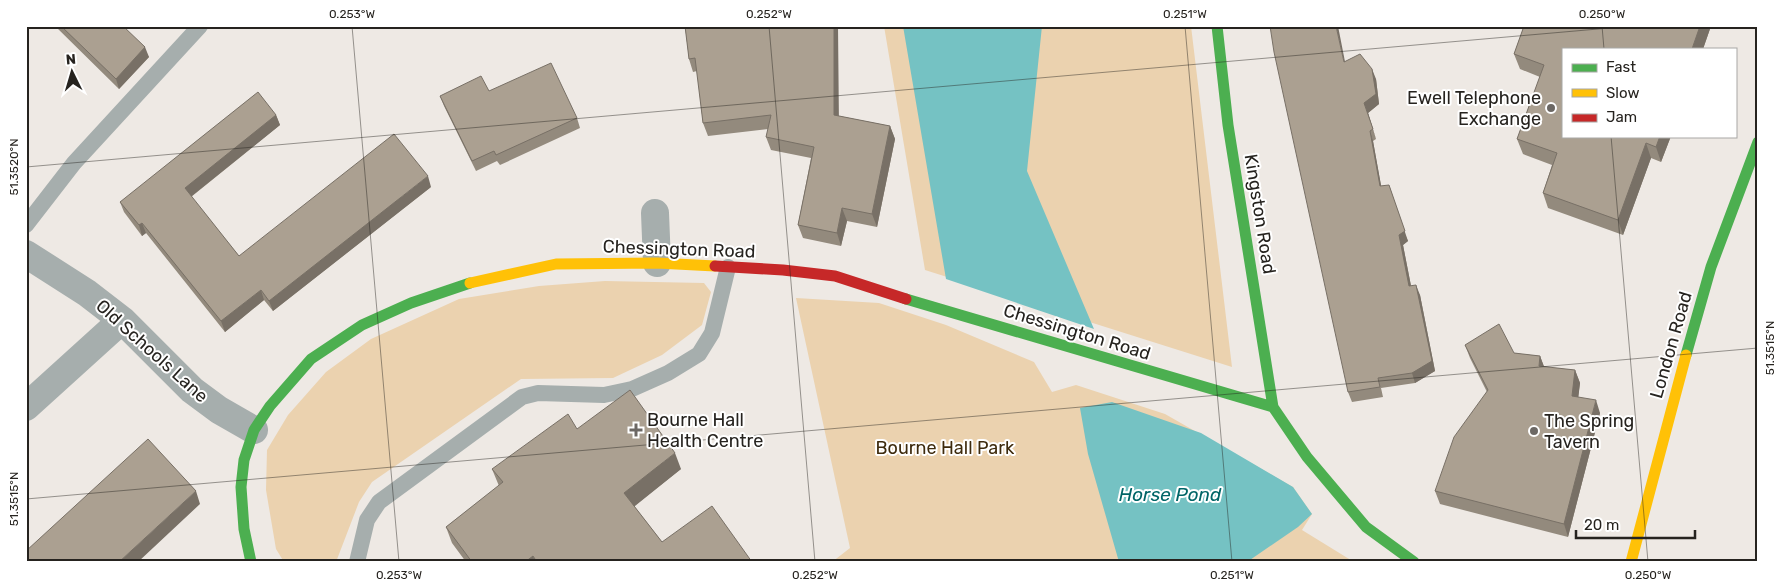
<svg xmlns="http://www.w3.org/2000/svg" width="1784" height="588" viewBox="0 0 1784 588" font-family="Rubik,sans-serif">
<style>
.green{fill:#ebd2af}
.water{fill:#75c2c3}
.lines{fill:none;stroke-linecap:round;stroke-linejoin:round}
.lane{stroke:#a6aead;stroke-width:16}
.street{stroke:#a6aead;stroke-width:28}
.fast{stroke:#4caf50;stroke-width:11}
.slow{stroke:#ffc107;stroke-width:11}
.jam{stroke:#c62828;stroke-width:11}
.wall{fill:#938a7d}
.shaded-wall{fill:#787066}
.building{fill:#aba091;stroke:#787066}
.ticks{fill:none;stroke:#26231f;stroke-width:1;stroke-opacity:0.45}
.poi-dot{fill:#6c6864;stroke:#fff;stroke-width:2}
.labels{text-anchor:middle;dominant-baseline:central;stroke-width:4;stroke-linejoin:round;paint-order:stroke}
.poi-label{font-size:18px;fill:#26231f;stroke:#fff;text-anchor:start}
.street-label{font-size:18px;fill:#26231f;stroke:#fff}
.park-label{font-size:18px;fill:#3e2b0d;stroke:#fff}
.water-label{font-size:19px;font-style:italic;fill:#016567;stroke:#fff}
.neatline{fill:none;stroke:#26231f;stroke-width:2}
.ticks-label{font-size:12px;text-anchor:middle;fill:#26231f}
</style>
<rect width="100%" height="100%" fill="#eee9e4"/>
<path class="green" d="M 884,26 L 1191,26 L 1232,367 L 925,270 Z
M 605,281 L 704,283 L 711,292 L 702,325 L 662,355 L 613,378 L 521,379 L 372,482 L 359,502 L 336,562 L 284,562 L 276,549 L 266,490 L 267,450 L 288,415 L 326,372 L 371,339 L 459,299 L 539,286 Z
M 796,298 L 879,303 L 946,325 L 1034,362 L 1052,392 L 1076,385 L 1165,414 L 1293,487 L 1312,514 L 1302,530 L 1354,562 L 832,562 L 850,548 Z"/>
<path class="water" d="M 903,26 L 1042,26 L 1027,171 L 1094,329 L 946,279 Z
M 1112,402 L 1201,433 L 1293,487 L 1312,514 L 1298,527 L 1247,562 L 1119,562 L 1088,454 L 1080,408 Z"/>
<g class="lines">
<path class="lane" d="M 26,225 L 74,163 L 200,26
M 357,562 L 367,520 L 379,502 L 522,397 L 538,393 L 604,395 L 632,389 L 668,373 L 699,354 L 712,333 L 728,267"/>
<path class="street" d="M 655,213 L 657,263
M 26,254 L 87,293 L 122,320 L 192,390 L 219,410 L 254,430
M 26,407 L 122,320"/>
<path class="fast" d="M 1217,26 L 1228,125 L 1273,407 L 1307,457 L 1366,527 L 1414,562
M 906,299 L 1273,407
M 1686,355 L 1711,267 L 1758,142
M 251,562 L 244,529 L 241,487 L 244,460 L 254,430 L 270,406 L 311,359 L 362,325 L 411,303 L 470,283"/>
<path class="slow" d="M 470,283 L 556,264 L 657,263 L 715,266
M 1631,562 L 1686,355"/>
<path class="jam" d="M 715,266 L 783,270 L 835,276 L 906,299"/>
</g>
<path class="wall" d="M 55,26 L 123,26 L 149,57 L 119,89 Z
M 685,26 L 839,116 L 890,126 L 895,139 L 877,227 L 847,221 L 841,246 L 803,238 L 798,225 L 811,158 L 771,150 L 766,137 L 768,129 L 708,136 L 703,123 L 697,71 L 693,72 L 689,59 Z
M 1524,26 L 1711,26 L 1703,49 L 1563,49 L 1563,136 L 1671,136 L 1661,162 L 1651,158 L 1623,235 L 1548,208 L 1543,193 L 1552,165 L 1523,154 L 1517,139 L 1540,77 L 1520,69 L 1514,54 Z
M 1345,61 L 1376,79 L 1379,104 L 1368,113 L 1376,139 L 1373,141 L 1381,186 L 1408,241 L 1403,245 L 1411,286 L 1420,295 L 1435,371 L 1415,383 L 1381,388 L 1383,397 L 1352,402 L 1348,392 Z
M 489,91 L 577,118 L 580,128 L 500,165 L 497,161 L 476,171 L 444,106 L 440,96 Z
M 276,115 L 280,125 L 191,197 L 239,256 L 431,187 L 273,311 L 264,300 L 225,332 L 146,233 L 142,236 L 124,212 L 120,202 Z
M 1465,345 L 1514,353 L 1540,356 L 1544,367 L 1575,370 L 1580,383 L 1578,397 L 1600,413 L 1568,537 L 1440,504 L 1435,491 L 1487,392 L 1470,358 Z
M 577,429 L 681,469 L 634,506 L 662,542 L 752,562 L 466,562 L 452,543 L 446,527 L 499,486 L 492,469 Z"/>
<path class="shaded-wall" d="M 834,26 L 838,26 L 839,128 L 834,115 Z
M 1336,26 L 1338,26 L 1347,72 L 1344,62 Z
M 1700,26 L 1711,26 L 1703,49 L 1692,49 Z
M 145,47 L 149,57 L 119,89 L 116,79 Z
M 1372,69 L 1376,79 L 1379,104 L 1368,113 L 1376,139 L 1364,103 Z
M 276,115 L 280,125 L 188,199 L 185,188 Z
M 890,126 L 895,139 L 877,227 L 872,214 Z
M 1370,131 L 1373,141 L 1383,196 L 1380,186 Z
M 1660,136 L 1671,136 L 1661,162 L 1656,147 Z
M 1646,143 L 1651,158 L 1623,235 L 1618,220 Z
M 428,176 L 431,187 L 273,311 L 269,301 Z
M 1389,185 L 1408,241 L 1403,245 L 1413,296 L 1409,286 Z
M 842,208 L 847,221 L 841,246 L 837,233 Z
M 142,223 L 146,233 L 142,236 L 139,225 Z
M 1416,285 L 1420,295 L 1435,371 L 1415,383 L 1412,373 Z
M 261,290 L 264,300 L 225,332 L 221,321 Z
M 1540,356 L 1545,369 L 1539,366 Z
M 1575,370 L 1580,383 L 1577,409 L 1572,396 Z
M 1596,400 L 1600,413 L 1568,537 L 1564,524 Z
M 675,453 L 681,469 L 630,510 L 624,493 Z
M 196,491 L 200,504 L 138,562 L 119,562 Z
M 533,556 L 535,562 L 525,562 Z"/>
<path class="building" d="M 61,26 L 123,26 L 145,47 L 116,79 Z
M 685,26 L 834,26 L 834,115 L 890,126 L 872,214 L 842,208 L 837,233 L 798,225 L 814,147 L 766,137 L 771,115 L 703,123 L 695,58 L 689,59 Z
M 1270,26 L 1336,26 L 1344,62 L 1360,54 L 1372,69 L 1376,94 L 1364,103 L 1373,129 L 1370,131 L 1380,186 L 1389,185 L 1405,231 L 1399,235 L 1409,286 L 1416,285 L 1432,361 L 1412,373 L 1378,378 L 1380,387 L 1348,392 L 1274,52 Z
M 1524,26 L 1700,26 L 1692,49 L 1563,49 L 1563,136 L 1660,136 L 1656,147 L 1646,143 L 1618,220 L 1543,193 L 1557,153 L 1517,139 L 1544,65 L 1514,54 Z
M 551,63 L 577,118 L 496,155 L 494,151 L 472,161 L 440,96 L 481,76 L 489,91 Z
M 258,92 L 276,115 L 185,188 L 239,256 L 394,134 L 428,176 L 269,301 L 261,290 L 221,321 L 142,223 L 139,225 L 120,202 Z
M 1499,324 L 1514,353 L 1540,356 L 1539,366 L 1575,370 L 1572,396 L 1596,400 L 1564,524 L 1435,491 L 1454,437 L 1488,390 L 1465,345 Z
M 630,390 L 675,453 L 624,493 L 662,542 L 712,506 L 752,562 L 537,562 L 533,556 L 525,562 L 472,562 L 446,527 L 503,482 L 492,469 L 568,414 L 577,429 Z
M 148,439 L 196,491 L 119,562 L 26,562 L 26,551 Z"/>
<path class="ticks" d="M 352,26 L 399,562M 769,26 L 815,562M 1185,26 L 1232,562M 1602,26 L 1604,49M 1611,136 L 1648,562M 26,167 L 1632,26M 26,499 L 1758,348"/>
<g class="poi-dot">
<circle cx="1551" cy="108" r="5"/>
<path d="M633.5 422.5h5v5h5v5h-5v5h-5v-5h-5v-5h5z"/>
<circle cx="1534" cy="431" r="5"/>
</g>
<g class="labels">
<g class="poi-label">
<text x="1541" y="98" text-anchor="end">Ewell Telephone<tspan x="1541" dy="21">Exchange</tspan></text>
<text x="647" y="420">Bourne Hall<tspan x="647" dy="21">Health Centre</tspan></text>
<text x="1544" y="421">The Spring<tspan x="1544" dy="21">Tavern</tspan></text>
</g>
<g class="street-label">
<text transform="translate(1260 214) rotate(81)">Kingston Road</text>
<text transform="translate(679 249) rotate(2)">Chessington Road</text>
<text transform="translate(1077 332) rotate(17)">Chessington Road</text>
<text transform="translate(1671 345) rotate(-74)">London Road</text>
<text transform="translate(152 351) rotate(42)">Old Schools Lane</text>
</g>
<g class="park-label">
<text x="945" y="448">Bourne Hall Park</text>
</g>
<g class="water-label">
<text x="1170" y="494">Horse Pond</text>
</g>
</g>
<rect width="1784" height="588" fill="none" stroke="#ffffff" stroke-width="55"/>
<rect x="1562" y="48" width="175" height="90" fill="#ffffff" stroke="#a8a7a5"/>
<rect x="1572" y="64" width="25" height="8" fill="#4caf50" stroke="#a8a7a5"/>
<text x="1606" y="72" font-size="15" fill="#26231f">Fast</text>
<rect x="1572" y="89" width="25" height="8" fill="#ffc107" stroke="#a8a7a5"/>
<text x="1606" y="98" font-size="15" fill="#26231f">Slow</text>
<rect x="1572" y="114" width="25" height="8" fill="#c62828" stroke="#a8a7a5"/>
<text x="1606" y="122" font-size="15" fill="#26231f">Jam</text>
<g transform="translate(72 72) rotate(355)" stroke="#ffffff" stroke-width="4" paint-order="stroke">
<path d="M0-4L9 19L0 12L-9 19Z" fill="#26231f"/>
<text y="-8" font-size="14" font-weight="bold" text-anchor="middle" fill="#26231f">N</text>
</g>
<path d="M1576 530v8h119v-8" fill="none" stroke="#26231f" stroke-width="2.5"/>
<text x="1584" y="530" font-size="15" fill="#26231f" stroke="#ffffff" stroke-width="4" paint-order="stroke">20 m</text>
<rect x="28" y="28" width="1728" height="532" class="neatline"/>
<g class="ticks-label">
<text x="352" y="18">0.253°W</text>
<text x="769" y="18">0.252°W</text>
<text x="1185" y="18">0.251°W</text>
<text x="1602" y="18">0.250°W</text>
<text transform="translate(14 167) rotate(-90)" y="4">51.3520°N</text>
<text transform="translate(1770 348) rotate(-90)" y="4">51.3515°N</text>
<text transform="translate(14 499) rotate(-90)" y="4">51.3515°N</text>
<text x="399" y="579">0.253°W</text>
<text x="815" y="579">0.252°W</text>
<text x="1232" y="579">0.251°W</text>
<text x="1648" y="579">0.250°W</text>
</g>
</svg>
